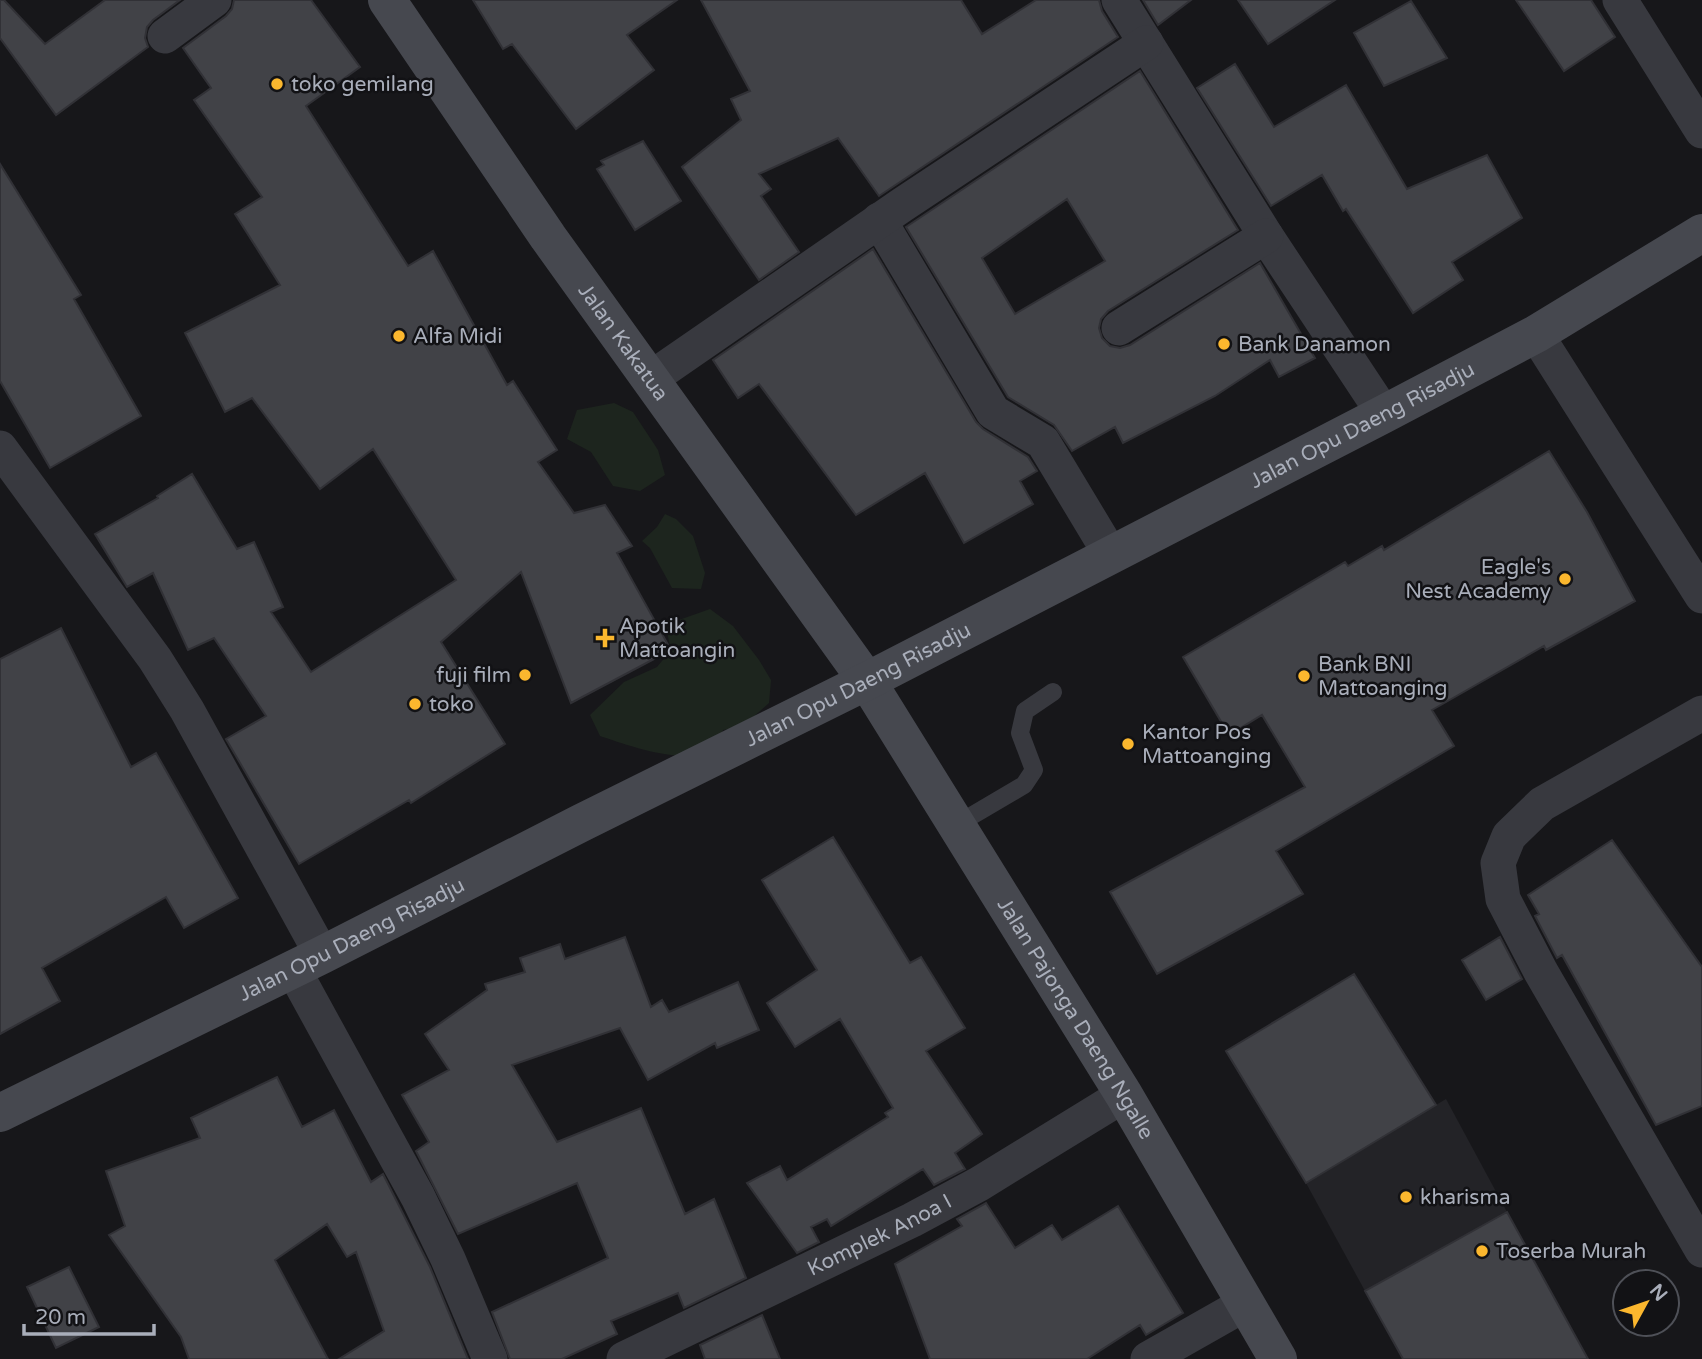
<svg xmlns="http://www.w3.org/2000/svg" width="1702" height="1359" viewBox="0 0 1702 1359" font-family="'Varela Round',sans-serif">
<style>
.built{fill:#232327}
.green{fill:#1d251e}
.building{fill:#414247;stroke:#313136;stroke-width:2;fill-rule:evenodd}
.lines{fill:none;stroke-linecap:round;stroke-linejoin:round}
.service{stroke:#38393f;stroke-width:18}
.minor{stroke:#38393f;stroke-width:35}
.secondary{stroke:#46484f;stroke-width:38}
.poi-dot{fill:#fbb72e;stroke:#121215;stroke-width:2.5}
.labels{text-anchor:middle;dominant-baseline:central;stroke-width:5;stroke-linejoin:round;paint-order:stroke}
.poi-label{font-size:21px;fill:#a9aeba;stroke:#121215;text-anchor:start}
.street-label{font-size:21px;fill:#a9aeba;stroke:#121215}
</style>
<rect width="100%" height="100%" fill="#17171a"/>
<path class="built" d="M 1446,1099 L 1507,1212 L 1365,1291 L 1306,1183 Z"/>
<path class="green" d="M 614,403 L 633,412 L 658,450 L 665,475 L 640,491 L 613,486 L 591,452 L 567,439 L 577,410 Z
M 665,514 L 676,519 L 693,536 L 705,573 L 701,589 L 672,588 L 650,548 L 642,541 L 657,527 Z
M 710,609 L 733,626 L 759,660 L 771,680 L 769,703 L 742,727 L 723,730 C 721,735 720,742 717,745 C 694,770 627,745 600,736 L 590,715 L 624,682 L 657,667 L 671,650 L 666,628 L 676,621 Z"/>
<path class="building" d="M 0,0 L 4,0 L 45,44 L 105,0 L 180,0 L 153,20 L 147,27 L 145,38 L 148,47 L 56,115 L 0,38 Z
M 234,0 L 311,0 L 360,67 L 306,106 L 408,266 L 433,251 L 507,385 L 513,381 L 557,450 L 538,462 L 574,513 L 605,505 L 632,546 L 617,553 L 671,650 L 571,703 L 521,572 L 441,642 L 505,744 L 411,803 L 409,800 L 299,864 L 226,739 L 266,716 L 214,638 L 188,650 L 153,573 L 127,587 L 95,534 L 158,498 L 157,496 L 192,474 L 237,549 L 254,542 L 283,607 L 271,612 L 311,672 L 456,580 L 373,449 L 320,489 L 252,398 L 225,412 L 185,333 L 280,285 L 235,214 L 262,197 L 194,100 L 211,88 L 183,48 L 226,16 L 232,9 Z
M 473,0 L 677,0 L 627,35 L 654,70 L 576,129 L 512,44 L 503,49 Z
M 701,0 L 961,0 L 982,34 L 1036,0 L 1099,0 L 1102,11 L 1118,37 L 879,196 L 838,138 L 759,174 L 771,189 L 761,196 L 799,252 L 759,280 L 682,167 L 741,120 L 731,99 L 750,91 Z
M 1143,0 L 1191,0 L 1158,25 Z
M 1238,0 L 1335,0 L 1268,44 Z
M 1516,0 L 1591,0 L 1615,37 L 1564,71 Z
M 1411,1 L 1447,58 L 1384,86 L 1354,33 Z
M 1235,64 L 1274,127 L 1346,85 L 1407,189 L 1487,155 L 1522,218 L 1452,262 L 1463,280 L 1413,313 L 1346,209 L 1343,211 L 1322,175 L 1271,206 L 1197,88 Z
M 1140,71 L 1238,230 L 1108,311 L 1101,319 L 1099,328 L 1102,338 L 1110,346 L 1120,348 L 1130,345 L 1260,263 L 1315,358 L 1279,377 L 1270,360 L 1215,396 L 1123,443 L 1115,427 L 1072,451 L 1054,425 L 1008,397 L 906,227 ZM 1067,199 L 1105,261 L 1015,314 L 982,258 Z
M 643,141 L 681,201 L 635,230 L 597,169 L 604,165 L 601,161 Z
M 0,164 L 81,295 L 74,299 L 141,416 L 50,468 L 0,381 Z
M 873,249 L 976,422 L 983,429 L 1028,457 L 1037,471 L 1020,481 L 1033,504 L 964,543 L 925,473 L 856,515 L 759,384 L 738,398 L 713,360 Z
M 1549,451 L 1587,512 L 1635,601 L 1546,650 L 1544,646 L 1432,710 L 1454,746 L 1276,851 L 1303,894 L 1157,974 L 1110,892 L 1305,787 L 1262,715 L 1229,735 L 1183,657 L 1345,562 L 1348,566 L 1382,546 L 1384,550 Z
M 61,628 L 131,767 L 156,753 L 238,898 L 184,928 L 166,897 L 42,968 L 60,1001 L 0,1034 L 0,659 Z
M 833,837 L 910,963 L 921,957 L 965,1028 L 926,1051 L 982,1134 L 955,1153 L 965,1169 L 934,1185 L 923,1169 L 831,1226 L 827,1219 L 811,1227 L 819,1242 L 797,1253 L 747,1183 L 780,1166 L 787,1180 L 888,1117 L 885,1113 L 893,1108 L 840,1019 L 795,1047 L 767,1003 L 817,970 L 762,880 Z
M 1612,840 L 1702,967 L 1702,1106 L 1656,1125 L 1562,955 L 1557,958 L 1535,916 L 1539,914 L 1528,895 Z
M 625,937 L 651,1007 L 662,1000 L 669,1012 L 738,982 L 759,1030 L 717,1048 L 715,1043 L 648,1080 L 620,1028 L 512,1065 L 557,1142 L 641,1108 L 685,1214 L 714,1199 L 746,1278 L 684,1308 L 678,1293 L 611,1321 L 617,1334 L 562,1359 L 510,1359 L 492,1312 L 608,1258 L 577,1183 L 458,1234 L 416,1151 L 429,1142 L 402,1095 L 449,1070 L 425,1034 L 487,990 L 485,984 L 525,972 L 520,958 L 560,944 L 565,959 Z
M 1500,937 L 1522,979 L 1486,1000 L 1462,960 Z
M 1354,974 L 1436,1105 L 1306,1183 L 1226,1051 Z
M 277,1077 L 302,1127 L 334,1110 L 371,1182 L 383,1174 L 430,1267 L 468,1359 L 339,1359 L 384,1331 L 356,1252 L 347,1257 L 327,1224 L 275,1260 L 328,1359 L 189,1359 L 181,1337 L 109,1235 L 125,1226 L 106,1171 L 200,1138 L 191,1118 Z
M 986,1203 L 1015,1248 L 1052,1225 L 1062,1240 L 1118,1206 L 1183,1313 L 1146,1335 L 1140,1325 L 1087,1359 L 930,1359 L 895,1264 L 962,1226 L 957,1219 Z
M 1507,1212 L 1588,1359 L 1403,1359 L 1365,1291 Z
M 69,1267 L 99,1327 L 56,1348 L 27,1287 Z
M 762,1315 L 780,1359 L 705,1359 L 700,1345 Z"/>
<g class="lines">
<path class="service" d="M 956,825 L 1024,785 L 1034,770 L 1020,733 L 1025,711 L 1053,692"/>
<g class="minor">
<path d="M 1119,0 L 1266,236 L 1384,414"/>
<path d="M 1620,0 L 1702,131"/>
<path d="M 165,36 L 214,0"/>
<path d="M 879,220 L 993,412 L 1043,442 L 1111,555"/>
<path d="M 1119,328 L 1266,236"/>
<path d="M 1536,334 L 1702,596"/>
<path d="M 650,379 L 902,205 L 1146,43"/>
<path d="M 0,448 L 155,659 L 187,710 L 322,955"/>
<path d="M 1702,713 L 1542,804 L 1509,836 L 1498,863 L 1503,899 L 1541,972 L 1702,1250"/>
<path d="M 293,969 L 418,1197 L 448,1259 L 490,1359"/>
<path id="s1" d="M 624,1359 L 912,1220 L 979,1184 L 1124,1095"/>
<path d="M 1148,1359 L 1245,1304"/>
</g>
<g class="secondary">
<path id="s2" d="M 387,0 L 548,237 L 867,681 L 1124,1095 L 1278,1359"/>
<path id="s3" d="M 0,1113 L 322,955 L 581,823 L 867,681 L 1384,414 L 1536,334 L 1702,233"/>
</g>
</g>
<g class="poi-dot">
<circle cx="277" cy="84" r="7"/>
<circle cx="399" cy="336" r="7"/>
<circle cx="1224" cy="344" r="7"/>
<circle cx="1565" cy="579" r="7"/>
<path d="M601.5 627.5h7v7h7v7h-7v7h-7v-7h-7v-7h7z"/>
<circle cx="525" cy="675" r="7"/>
<circle cx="1304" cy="676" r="7"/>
<circle cx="415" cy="704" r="7"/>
<circle cx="1128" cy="744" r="7"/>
<circle cx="1406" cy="1197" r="7"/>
<circle cx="1482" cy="1251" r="7"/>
</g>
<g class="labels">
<g class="poi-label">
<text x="291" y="84">toko gemilang</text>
<text x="413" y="336">Alfa Midi</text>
<text x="1238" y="344">Bank Danamon</text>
<text x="1551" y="567" text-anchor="end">Eagle's<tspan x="1551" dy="24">Nest Academy</tspan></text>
<text x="619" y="626">Apotik<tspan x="619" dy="24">Mattoangin</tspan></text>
<text x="1318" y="664">Bank BNI<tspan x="1318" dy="24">Mattoanging</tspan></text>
<text x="511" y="675" text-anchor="end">fuji film</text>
<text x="429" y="704">toko</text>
<text x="1142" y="732">Kantor Pos<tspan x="1142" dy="24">Mattoanging</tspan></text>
<text x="1420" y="1197">kharisma</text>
<text x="1496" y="1251">Toserba Murah</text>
</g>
<g class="street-label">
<text stroke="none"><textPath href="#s2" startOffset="416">Jalan Kakatua</textPath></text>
<text stroke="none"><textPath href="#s3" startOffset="1526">Jalan Opu Daeng Risadju</textPath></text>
<text stroke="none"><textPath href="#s3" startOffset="959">Jalan Opu Daeng Risadju</textPath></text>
<text stroke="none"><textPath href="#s3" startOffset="392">Jalan Opu Daeng Risadju</textPath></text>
<text stroke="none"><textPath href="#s2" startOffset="1230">Jalan Pajonga Daeng Ngalle</textPath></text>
<text stroke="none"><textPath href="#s1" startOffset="284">Komplek Anoa I</textPath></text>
</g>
</g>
<g transform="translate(1646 1303) rotate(50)"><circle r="33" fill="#121215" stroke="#4e5057" stroke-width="2"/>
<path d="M0-5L12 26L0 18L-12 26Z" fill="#fbb72e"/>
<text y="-10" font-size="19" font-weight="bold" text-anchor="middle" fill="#a9aeba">N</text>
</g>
<path d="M24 1324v10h130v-10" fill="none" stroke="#a9aeba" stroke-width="3.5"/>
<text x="35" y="1324" font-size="21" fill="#a9aeba" stroke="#121215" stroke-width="5" paint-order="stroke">20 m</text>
</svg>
